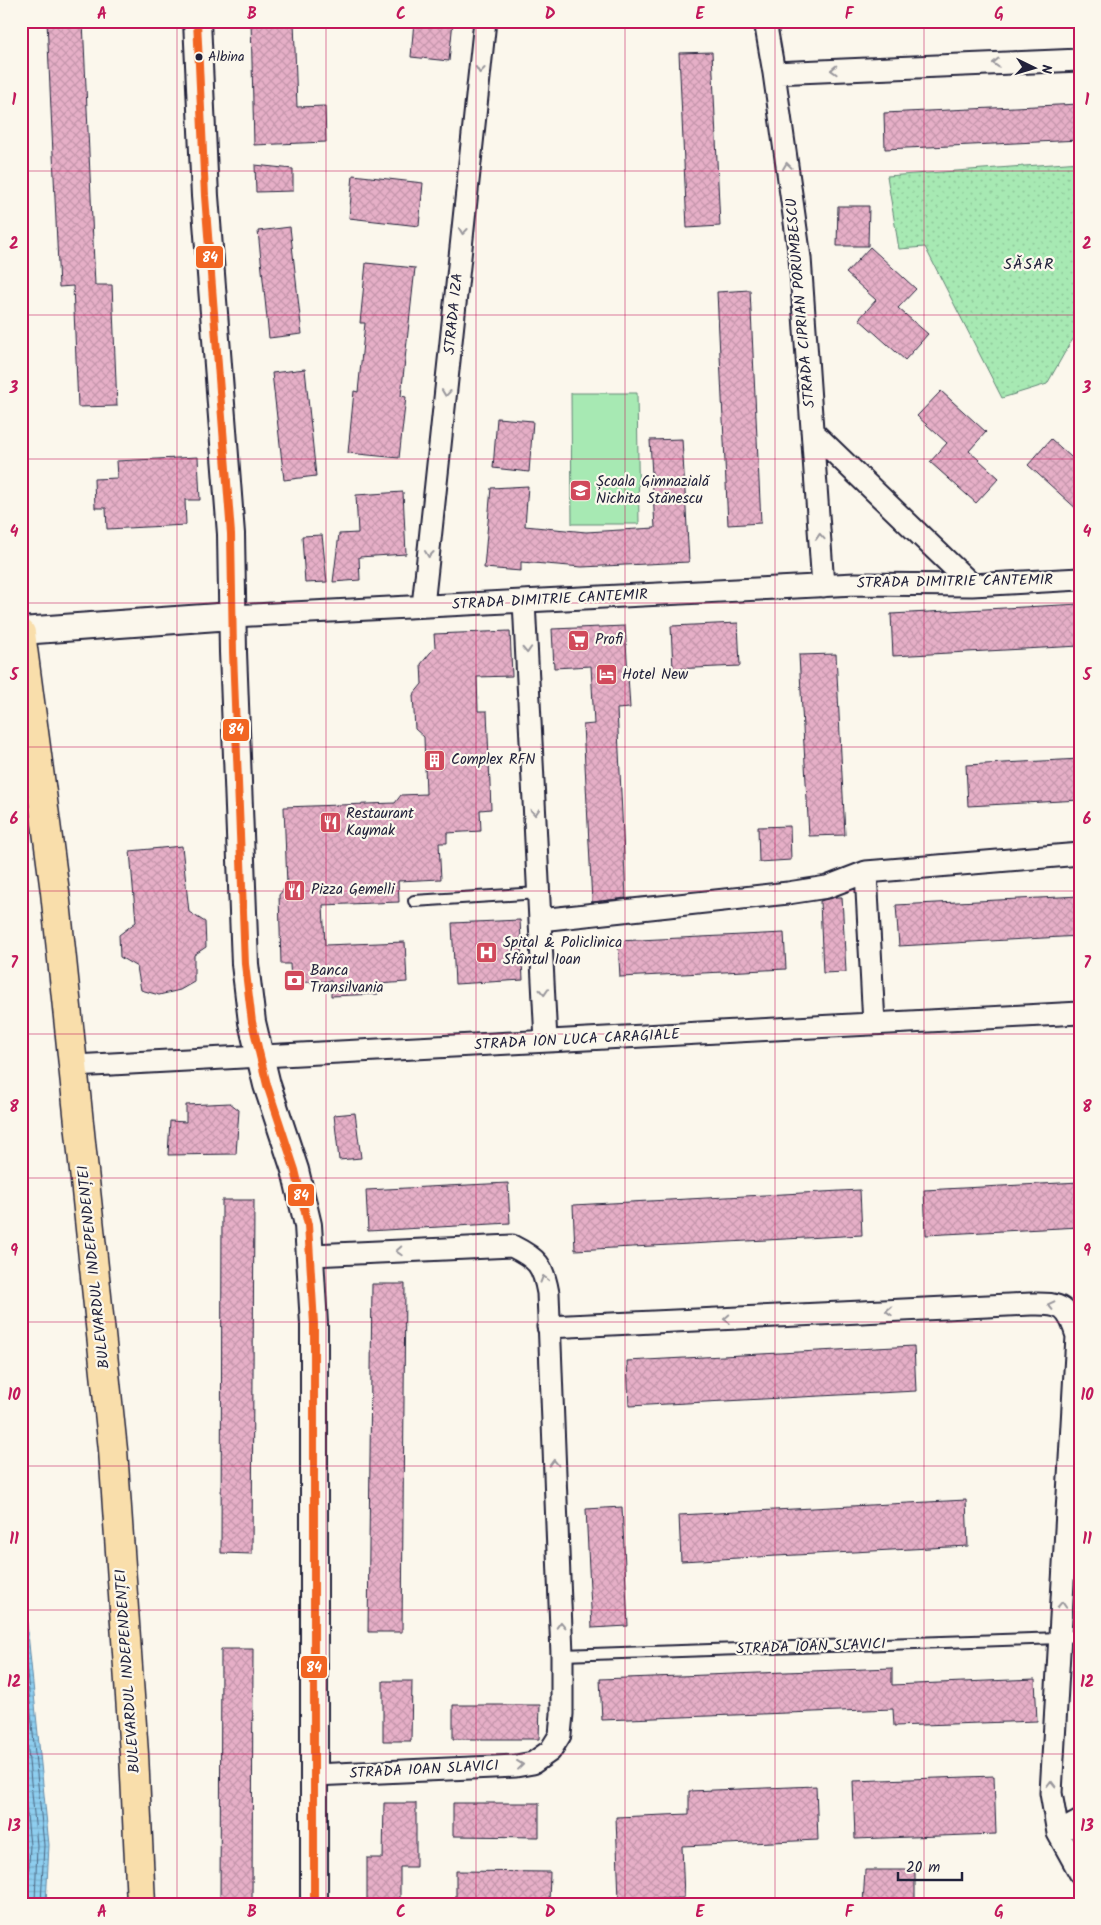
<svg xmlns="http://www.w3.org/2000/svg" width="1101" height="1925" viewBox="0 0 1101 1925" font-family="Kalam,sans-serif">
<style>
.green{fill:#a7e9b3;stroke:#648677}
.park{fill:url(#park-dots);stroke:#648677}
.water{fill:url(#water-rules);stroke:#6389a7}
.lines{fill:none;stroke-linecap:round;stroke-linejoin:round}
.shore{stroke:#4d6783;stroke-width:1}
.building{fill:url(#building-cross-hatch);stroke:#22223b}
.service-casing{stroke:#22223b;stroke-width:14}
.minor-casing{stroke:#22223b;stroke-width:25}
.tertiary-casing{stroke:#22223b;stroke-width:30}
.primary-casing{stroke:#22223b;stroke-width:31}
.service{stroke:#fbf7ec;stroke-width:10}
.minor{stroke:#fbf7ec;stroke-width:21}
.tertiary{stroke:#fbf7ec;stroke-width:26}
.primary{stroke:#f9deab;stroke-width:28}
.bus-1-casing{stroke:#fbf7ec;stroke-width:11}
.bus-1{stroke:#f26522;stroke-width:8}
.oneway{stroke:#99979c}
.grid{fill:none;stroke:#c2185b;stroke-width:1;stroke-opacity:0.55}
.bus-dot{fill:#22223b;stroke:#fbf7ec;stroke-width:2}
.labels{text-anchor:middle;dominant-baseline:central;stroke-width:4.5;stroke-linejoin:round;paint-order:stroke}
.bus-label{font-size:14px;fill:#22223b;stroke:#fbf7ec;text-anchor:start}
.street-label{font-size:15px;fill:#22223b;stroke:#fbf7ec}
.poi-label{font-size:15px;fill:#22223b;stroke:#fbf7ec;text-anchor:start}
.neighbourhood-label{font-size:16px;letter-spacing:1px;fill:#22223b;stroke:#fbf7ec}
.line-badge{stroke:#fbf7ec;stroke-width:2}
.badge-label{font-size:14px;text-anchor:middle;font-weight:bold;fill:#fff}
.neatline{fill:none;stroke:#c2185b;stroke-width:2}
.grid-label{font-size:16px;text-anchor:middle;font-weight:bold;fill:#c2185b}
</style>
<defs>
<pattern id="park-dots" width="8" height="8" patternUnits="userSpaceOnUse" patternTransform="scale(1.25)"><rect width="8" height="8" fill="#a7e9b3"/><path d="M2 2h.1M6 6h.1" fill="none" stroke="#8fc89b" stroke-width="1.8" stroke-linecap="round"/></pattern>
<pattern id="water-rules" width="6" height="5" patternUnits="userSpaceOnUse" patternTransform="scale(1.25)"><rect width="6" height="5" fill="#8eceef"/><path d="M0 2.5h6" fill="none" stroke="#7ab1ce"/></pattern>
<pattern id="building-cross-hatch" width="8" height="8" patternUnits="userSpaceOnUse" patternTransform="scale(1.25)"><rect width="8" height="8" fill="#e6afc7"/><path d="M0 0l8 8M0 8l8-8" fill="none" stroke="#c596ac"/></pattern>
</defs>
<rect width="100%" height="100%" fill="#fbf7ec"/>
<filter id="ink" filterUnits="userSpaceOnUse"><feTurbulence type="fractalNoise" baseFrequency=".02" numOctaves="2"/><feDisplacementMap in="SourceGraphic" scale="10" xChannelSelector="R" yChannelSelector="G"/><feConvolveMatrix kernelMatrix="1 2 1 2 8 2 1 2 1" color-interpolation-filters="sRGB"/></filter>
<g filter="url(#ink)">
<path class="green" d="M 571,393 L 637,393 L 639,524 L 572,524 Z"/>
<path class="park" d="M 1080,162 L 1080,330 L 1069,345 L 1047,384 L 1002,398 L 925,247 L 899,249 L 887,176 Z"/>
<path class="water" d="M 21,1563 L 49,1845 L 46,1904 L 21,1904 Z"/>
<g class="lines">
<path class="shore" d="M 21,1612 L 44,1845 L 41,1904
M 21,1677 L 37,1845 L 35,1904
M 21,1756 L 30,1845 L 27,1904"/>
</g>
<path class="building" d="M 47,21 L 83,21 L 95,285 L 112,285 L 117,406 L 78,407 L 73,286 L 59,287 Z
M 251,21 L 294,21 L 297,107 L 325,106 L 326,142 L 254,145 Z
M 414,21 L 453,21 L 449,61 L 411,57 Z
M 712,52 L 720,226 L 687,228 L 679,53 Z
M 1080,104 L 1080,140 L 885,149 L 884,113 Z
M 255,165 L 293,169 L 293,191 L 256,192 Z
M 353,175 L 423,183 L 419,226 L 349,218 Z
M 838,206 L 869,206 L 868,246 L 837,246 Z
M 290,227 L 302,334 L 269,338 L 258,231 Z
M 870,247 L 916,289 L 898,308 L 928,334 L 905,360 L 859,319 L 876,300 L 846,273 Z
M 366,263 L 415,268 L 401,396 L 406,397 L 399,458 L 348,453 L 354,391 L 358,392 L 365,323 L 360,323 Z
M 750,290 L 761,523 L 728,525 L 717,292 Z
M 305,369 L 316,476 L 284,480 L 272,373 Z
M 941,391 L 986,432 L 969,451 L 999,478 L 976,503 L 930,462 L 947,443 L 917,416 Z
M 497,418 L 533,421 L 529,472 L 493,468 Z
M 682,439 L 689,562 L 582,567 L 521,562 L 521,571 L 484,568 L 491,488 L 528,486 L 525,526 L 586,532 L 655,528 L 650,440 Z
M 1051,439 L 1080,465 L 1080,512 L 1028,465 Z
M 198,457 L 200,500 L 185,500 L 186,525 L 107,529 L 106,508 L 95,508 L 94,479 L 117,478 L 116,461 Z
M 403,492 L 406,554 L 359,557 L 360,580 L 333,582 L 339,534 L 358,533 L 356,495 Z
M 322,535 L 327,582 L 305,583 L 302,536 Z
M 1080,604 L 1080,646 L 893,656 L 891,614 Z
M 738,623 L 740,666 L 673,669 L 671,626 Z
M 625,626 L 630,708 L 617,709 L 626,898 L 592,902 L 583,725 L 594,724 L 591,666 L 554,668 L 552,629 Z
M 510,631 L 512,676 L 477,677 L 478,711 L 487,711 L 491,809 L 480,810 L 481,831 L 447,833 L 447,843 L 439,843 L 441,879 L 398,881 L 399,902 L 323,905 L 325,945 L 405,942 L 407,982 L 378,984 L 378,994 L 331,996 L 331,981 L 291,983 L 290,964 L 281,964 L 279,895 L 287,885 L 284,807 L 395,803 L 401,795 L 426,794 L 424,737 L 415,729 L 413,695 L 422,684 L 421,664 L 435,647 L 434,634 Z
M 836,654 L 845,835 L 809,836 L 799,655 Z
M 1080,759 L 1080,800 L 968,806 L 966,765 Z
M 790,826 L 791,860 L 759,862 L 758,827 Z
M 182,846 L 189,912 L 205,922 L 206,947 L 194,955 L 194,982 L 180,990 L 159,995 L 141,990 L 137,967 L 120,957 L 119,935 L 136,922 L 130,851 Z
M 1080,896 L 1080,936 L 899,946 L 896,905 Z
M 836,897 L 842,897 L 846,972 L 823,973 L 820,901 Z
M 520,920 L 523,980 L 455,984 L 452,923 Z
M 784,933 L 786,969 L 620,977 L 618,941 Z
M 230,1103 L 239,1110 L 236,1154 L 168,1155 L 170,1121 L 186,1122 L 186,1105 Z
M 355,1113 L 361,1158 L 339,1160 L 334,1115 Z
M 1080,1182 L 1080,1227 L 926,1235 L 924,1190 Z
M 508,1183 L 510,1223 L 368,1231 L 366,1190 Z
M 860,1190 L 862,1235 L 575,1250 L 573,1205 Z
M 222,1200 L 254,1200 L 252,1554 L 221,1553 Z
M 372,1284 L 405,1284 L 402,1632 L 368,1632 Z
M 914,1346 L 916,1391 L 629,1406 L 627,1361 Z
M 966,1500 L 968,1546 L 681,1561 L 679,1515 Z
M 622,1507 L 628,1626 L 592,1628 L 586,1509 Z
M 221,1649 L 253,1649 L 252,1904 L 220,1904 Z
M 892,1668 L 892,1685 L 1035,1679 L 1037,1721 L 894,1726 L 893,1709 L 602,1720 L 600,1679 Z
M 383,1681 L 412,1681 L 411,1741 L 383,1741 Z
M 453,1705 L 540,1705 L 539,1739 L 453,1739 Z
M 994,1776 L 996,1834 L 855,1839 L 853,1781 Z
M 816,1786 L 818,1840 L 682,1846 L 684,1898 L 619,1901 L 616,1817 L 689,1814 L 689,1791 Z
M 384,1803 L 416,1803 L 416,1867 L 400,1867 L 400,1904 L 367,1904 L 367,1858 L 383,1858 Z
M 453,1803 L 539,1803 L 539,1837 L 453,1836 Z
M 865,1870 L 915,1870 L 915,1904 L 863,1904 Z
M 456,1871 L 550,1872 L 549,1904 L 456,1904 Z"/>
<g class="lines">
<defs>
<path id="service" d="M 414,901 L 539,893
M 562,1655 L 1060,1638 L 1080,1635"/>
<path id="minor" d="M 765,21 L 774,73 L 800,258 L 823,586
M 774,73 L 1080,60
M 812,431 L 972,585
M 524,601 L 546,1041
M 423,606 L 485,21
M 232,616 L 855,584 L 972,585 L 1080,579
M 540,920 L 788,893 L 827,887 L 866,872
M 874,1024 L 866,872 L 1080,854
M 74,1066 L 1080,1013
M 312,1255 L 512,1246 C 538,1259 543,1265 548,1293 L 562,1655 L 562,1714 L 560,1735 L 550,1751 L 533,1763 L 516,1766 L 314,1775
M 548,1327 L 1031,1304 C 1062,1303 1068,1307 1077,1336 L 1051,1793 L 1058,1833 L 1080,1873
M 1058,1833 L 1080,1821"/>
<path id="tertiary" d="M 197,21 L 205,196 L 231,534 L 233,652 L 245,964 L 252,1022 L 260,1056 L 267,1085 L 295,1170 L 308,1225 L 314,1324 L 314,1904
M 21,631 L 232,616"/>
<path id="primary" d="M 21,633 L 55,892 L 113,1450 L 134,1754 L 141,1904"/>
</defs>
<use href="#service" class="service-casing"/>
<use href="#minor" class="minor-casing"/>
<use href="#tertiary" class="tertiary-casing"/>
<use href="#primary" class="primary-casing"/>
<use href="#service" class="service"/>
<use href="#minor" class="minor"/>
<use href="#tertiary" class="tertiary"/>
<use href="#primary" class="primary"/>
<defs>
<path id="bus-1" d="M 197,21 L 205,196 L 231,534 L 233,652 L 245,964 L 252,1022 L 260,1056 L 267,1085 L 295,1170 L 308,1225 L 314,1324 L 314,1904"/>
</defs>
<use href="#bus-1" class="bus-1-casing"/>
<use href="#bus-1" class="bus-1"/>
</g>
<defs><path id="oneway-chevron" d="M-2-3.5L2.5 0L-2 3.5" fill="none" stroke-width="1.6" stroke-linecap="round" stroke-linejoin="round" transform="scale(1.25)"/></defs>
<g class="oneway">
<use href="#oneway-chevron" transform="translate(996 63) rotate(178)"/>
<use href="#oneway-chevron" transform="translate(480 70) rotate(96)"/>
<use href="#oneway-chevron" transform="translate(834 70) rotate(178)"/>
<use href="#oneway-chevron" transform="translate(787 166) rotate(-98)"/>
<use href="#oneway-chevron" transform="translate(463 231) rotate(96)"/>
<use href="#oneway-chevron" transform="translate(446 393) rotate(96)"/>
<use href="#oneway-chevron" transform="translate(820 537) rotate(-94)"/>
<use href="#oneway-chevron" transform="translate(429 554) rotate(96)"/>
<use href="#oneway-chevron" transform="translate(527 650) rotate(87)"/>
<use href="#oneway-chevron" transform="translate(535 812) rotate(87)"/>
<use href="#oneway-chevron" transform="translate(544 992) rotate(87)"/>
<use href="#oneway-chevron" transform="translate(399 1251) rotate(177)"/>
<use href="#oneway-chevron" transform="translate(544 1279) rotate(-106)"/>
<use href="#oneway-chevron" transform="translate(1051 1305) rotate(-167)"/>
<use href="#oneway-chevron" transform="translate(889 1311) rotate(177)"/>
<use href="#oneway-chevron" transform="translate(727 1319) rotate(177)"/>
<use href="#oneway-chevron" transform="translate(554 1463) rotate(-92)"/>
<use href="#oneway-chevron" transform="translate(1062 1605) rotate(-87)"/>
<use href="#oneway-chevron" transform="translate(561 1625) rotate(-92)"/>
<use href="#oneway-chevron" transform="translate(520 1765) rotate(-7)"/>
<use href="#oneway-chevron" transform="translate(1051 1784) rotate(-90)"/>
</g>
</g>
<path class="grid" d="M 177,21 L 177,1904M 326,21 L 326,1904M 476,21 L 476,1904M 625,21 L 625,1904M 775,21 L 775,1904M 924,21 L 924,1904M 21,171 L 1080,171M 21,315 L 1080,315M 21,459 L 1080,459M 21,603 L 1080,603M 21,747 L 1080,747M 21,891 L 1080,891M 21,1034 L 1080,1034M 21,1178 L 1080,1178M 21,1322 L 1080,1322M 21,1466 L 1080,1466M 21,1610 L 1080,1610M 21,1754 L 1080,1754"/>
<defs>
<symbol id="school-square" viewBox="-11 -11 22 22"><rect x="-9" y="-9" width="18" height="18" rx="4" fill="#d1495b" stroke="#fbf7ec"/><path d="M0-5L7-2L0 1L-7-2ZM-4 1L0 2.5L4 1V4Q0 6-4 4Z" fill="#fff"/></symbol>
<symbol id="supermarket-square" viewBox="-11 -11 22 22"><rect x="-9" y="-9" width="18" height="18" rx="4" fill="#d1495b" stroke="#fbf7ec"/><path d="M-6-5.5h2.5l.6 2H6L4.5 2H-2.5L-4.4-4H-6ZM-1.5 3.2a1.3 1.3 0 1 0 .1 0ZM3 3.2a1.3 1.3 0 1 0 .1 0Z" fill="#fff"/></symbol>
<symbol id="hotel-square" viewBox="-11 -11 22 22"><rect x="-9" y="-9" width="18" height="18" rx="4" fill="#d1495b" stroke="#fbf7ec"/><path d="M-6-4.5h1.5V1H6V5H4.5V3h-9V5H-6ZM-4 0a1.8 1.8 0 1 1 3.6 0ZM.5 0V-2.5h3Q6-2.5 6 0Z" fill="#fff"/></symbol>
<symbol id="building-square" viewBox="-11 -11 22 22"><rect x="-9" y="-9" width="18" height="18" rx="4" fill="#d1495b" stroke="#fbf7ec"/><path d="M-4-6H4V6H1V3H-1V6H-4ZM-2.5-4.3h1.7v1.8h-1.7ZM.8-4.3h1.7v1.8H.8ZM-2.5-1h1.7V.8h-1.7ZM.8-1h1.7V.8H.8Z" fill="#fff"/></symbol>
<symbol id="restaurant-square" viewBox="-11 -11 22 22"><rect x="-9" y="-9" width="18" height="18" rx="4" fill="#d1495b" stroke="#fbf7ec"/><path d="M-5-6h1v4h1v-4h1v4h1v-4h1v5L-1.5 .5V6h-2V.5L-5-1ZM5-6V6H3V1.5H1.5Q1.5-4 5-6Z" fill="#fff"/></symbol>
<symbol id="hospital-square" viewBox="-11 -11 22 22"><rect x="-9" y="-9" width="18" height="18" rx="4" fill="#d1495b" stroke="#fbf7ec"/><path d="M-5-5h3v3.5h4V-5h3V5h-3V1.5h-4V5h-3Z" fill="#fff"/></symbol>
<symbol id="bank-square" viewBox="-11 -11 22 22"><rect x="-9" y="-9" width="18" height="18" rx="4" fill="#d1495b" stroke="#fbf7ec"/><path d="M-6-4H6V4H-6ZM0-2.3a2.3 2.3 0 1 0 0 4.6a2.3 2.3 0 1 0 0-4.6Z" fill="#fff"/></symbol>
</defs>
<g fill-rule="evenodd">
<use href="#school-square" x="568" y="478" width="25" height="25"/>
<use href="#supermarket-square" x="566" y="628" width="25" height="25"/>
<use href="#hotel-square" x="594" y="662" width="25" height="25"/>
<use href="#building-square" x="422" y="748" width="25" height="25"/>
<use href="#restaurant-square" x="318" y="810" width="25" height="25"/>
<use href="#restaurant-square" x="282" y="878" width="25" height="25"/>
<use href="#hospital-square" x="474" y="940" width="25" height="25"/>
<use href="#bank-square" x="282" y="968" width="25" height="25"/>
</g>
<circle class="bus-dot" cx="199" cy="57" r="4.5"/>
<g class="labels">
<g class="bus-label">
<text x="208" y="57">Albina</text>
</g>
<g class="street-label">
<text transform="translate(801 303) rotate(-95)">STRADA CIPRIAN PORUMBESCU</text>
<text transform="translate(454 314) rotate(-84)">STRADA IZA</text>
<text transform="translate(955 582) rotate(-1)">STRADA DIMITRIE CANTEMIR</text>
<text transform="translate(550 600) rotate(-3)">STRADA DIMITRIE CANTEMIR</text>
<text transform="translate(577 1040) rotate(-3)">STRADA ION LUCA CARAGIALE</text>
<text transform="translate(94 1267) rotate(-96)">BULEVARDUL INDEPENDENȚEI</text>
<text transform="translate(811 1647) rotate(-2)">STRADA IOAN SLAVICI</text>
<text transform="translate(128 1671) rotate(-94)">BULEVARDUL INDEPENDENȚEI</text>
<text transform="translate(424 1770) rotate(-3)">STRADA IOAN SLAVICI</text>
</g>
<g class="poi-label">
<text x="596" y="482">Școala Gimnazială<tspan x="596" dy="17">Nichita Stănescu</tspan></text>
<text x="595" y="640">Profi</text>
<text x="622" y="675">Hotel New</text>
<text x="451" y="760">Complex RFN</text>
<text x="346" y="814">Restaurant<tspan x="346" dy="17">Kaymak</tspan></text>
<text x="311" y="890">Pizza Gemelli</text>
<text x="503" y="943">Spital &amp; Policlinica<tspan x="503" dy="17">Sfântul Ioan</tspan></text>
<text x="310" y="971">Banca<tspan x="310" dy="17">Transilvania</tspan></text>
</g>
<g class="neighbourhood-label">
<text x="1029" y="264">SĂSAR</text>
</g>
</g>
<g class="line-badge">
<rect x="195" y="245" width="29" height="24" rx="5" fill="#f26522"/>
<rect x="222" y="718" width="28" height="24" rx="5" fill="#f26522"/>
<rect x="287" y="1183" width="28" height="24" rx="5" fill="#f26522"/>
<rect x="300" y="1655" width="28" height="24" rx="5" fill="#f26522"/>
</g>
<g class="badge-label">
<text x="210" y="262">84</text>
<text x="236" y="734">84</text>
<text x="301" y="1200">84</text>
<text x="314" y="1672">84</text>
</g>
<rect width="1101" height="1925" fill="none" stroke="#fbf7ec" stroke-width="55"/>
<g transform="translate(1034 68) rotate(95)" stroke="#fbf7ec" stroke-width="4" paint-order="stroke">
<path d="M0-4L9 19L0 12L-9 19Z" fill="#22223b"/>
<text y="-8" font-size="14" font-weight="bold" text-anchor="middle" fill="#22223b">N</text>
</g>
<path d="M898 1872v8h64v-8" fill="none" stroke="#22223b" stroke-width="2.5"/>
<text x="906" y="1872" font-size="15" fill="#22223b" stroke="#fbf7ec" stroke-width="4" paint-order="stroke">20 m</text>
<rect x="28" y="28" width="1046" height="1870" class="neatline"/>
<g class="grid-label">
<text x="102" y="19">A</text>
<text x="252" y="19">B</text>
<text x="401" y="19">C</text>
<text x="550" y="19">D</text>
<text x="700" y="19">E</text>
<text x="849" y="19">F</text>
<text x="999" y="19">G</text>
<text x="14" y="105">1</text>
<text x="1087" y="105">1</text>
<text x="14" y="249">2</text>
<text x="1087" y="249">2</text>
<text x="14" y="393">3</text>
<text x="1087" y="393">3</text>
<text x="14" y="537">4</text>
<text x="1087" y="537">4</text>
<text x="14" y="680">5</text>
<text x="1087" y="680">5</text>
<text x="14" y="824">6</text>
<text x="1087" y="824">6</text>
<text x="14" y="968">7</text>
<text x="1087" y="968">7</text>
<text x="14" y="1112">8</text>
<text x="1087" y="1112">8</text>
<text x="14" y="1256">9</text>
<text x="1087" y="1256">9</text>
<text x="14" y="1400">10</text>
<text x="1087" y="1400">10</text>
<text x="14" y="1544">11</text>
<text x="1087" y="1544">11</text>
<text x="14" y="1687">12</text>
<text x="1087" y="1687">12</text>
<text x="14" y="1831">13</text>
<text x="1087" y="1831">13</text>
<text x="102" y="1917">A</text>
<text x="252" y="1917">B</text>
<text x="401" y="1917">C</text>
<text x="550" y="1917">D</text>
<text x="700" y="1917">E</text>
<text x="849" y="1917">F</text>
<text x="999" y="1917">G</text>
</g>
</svg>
